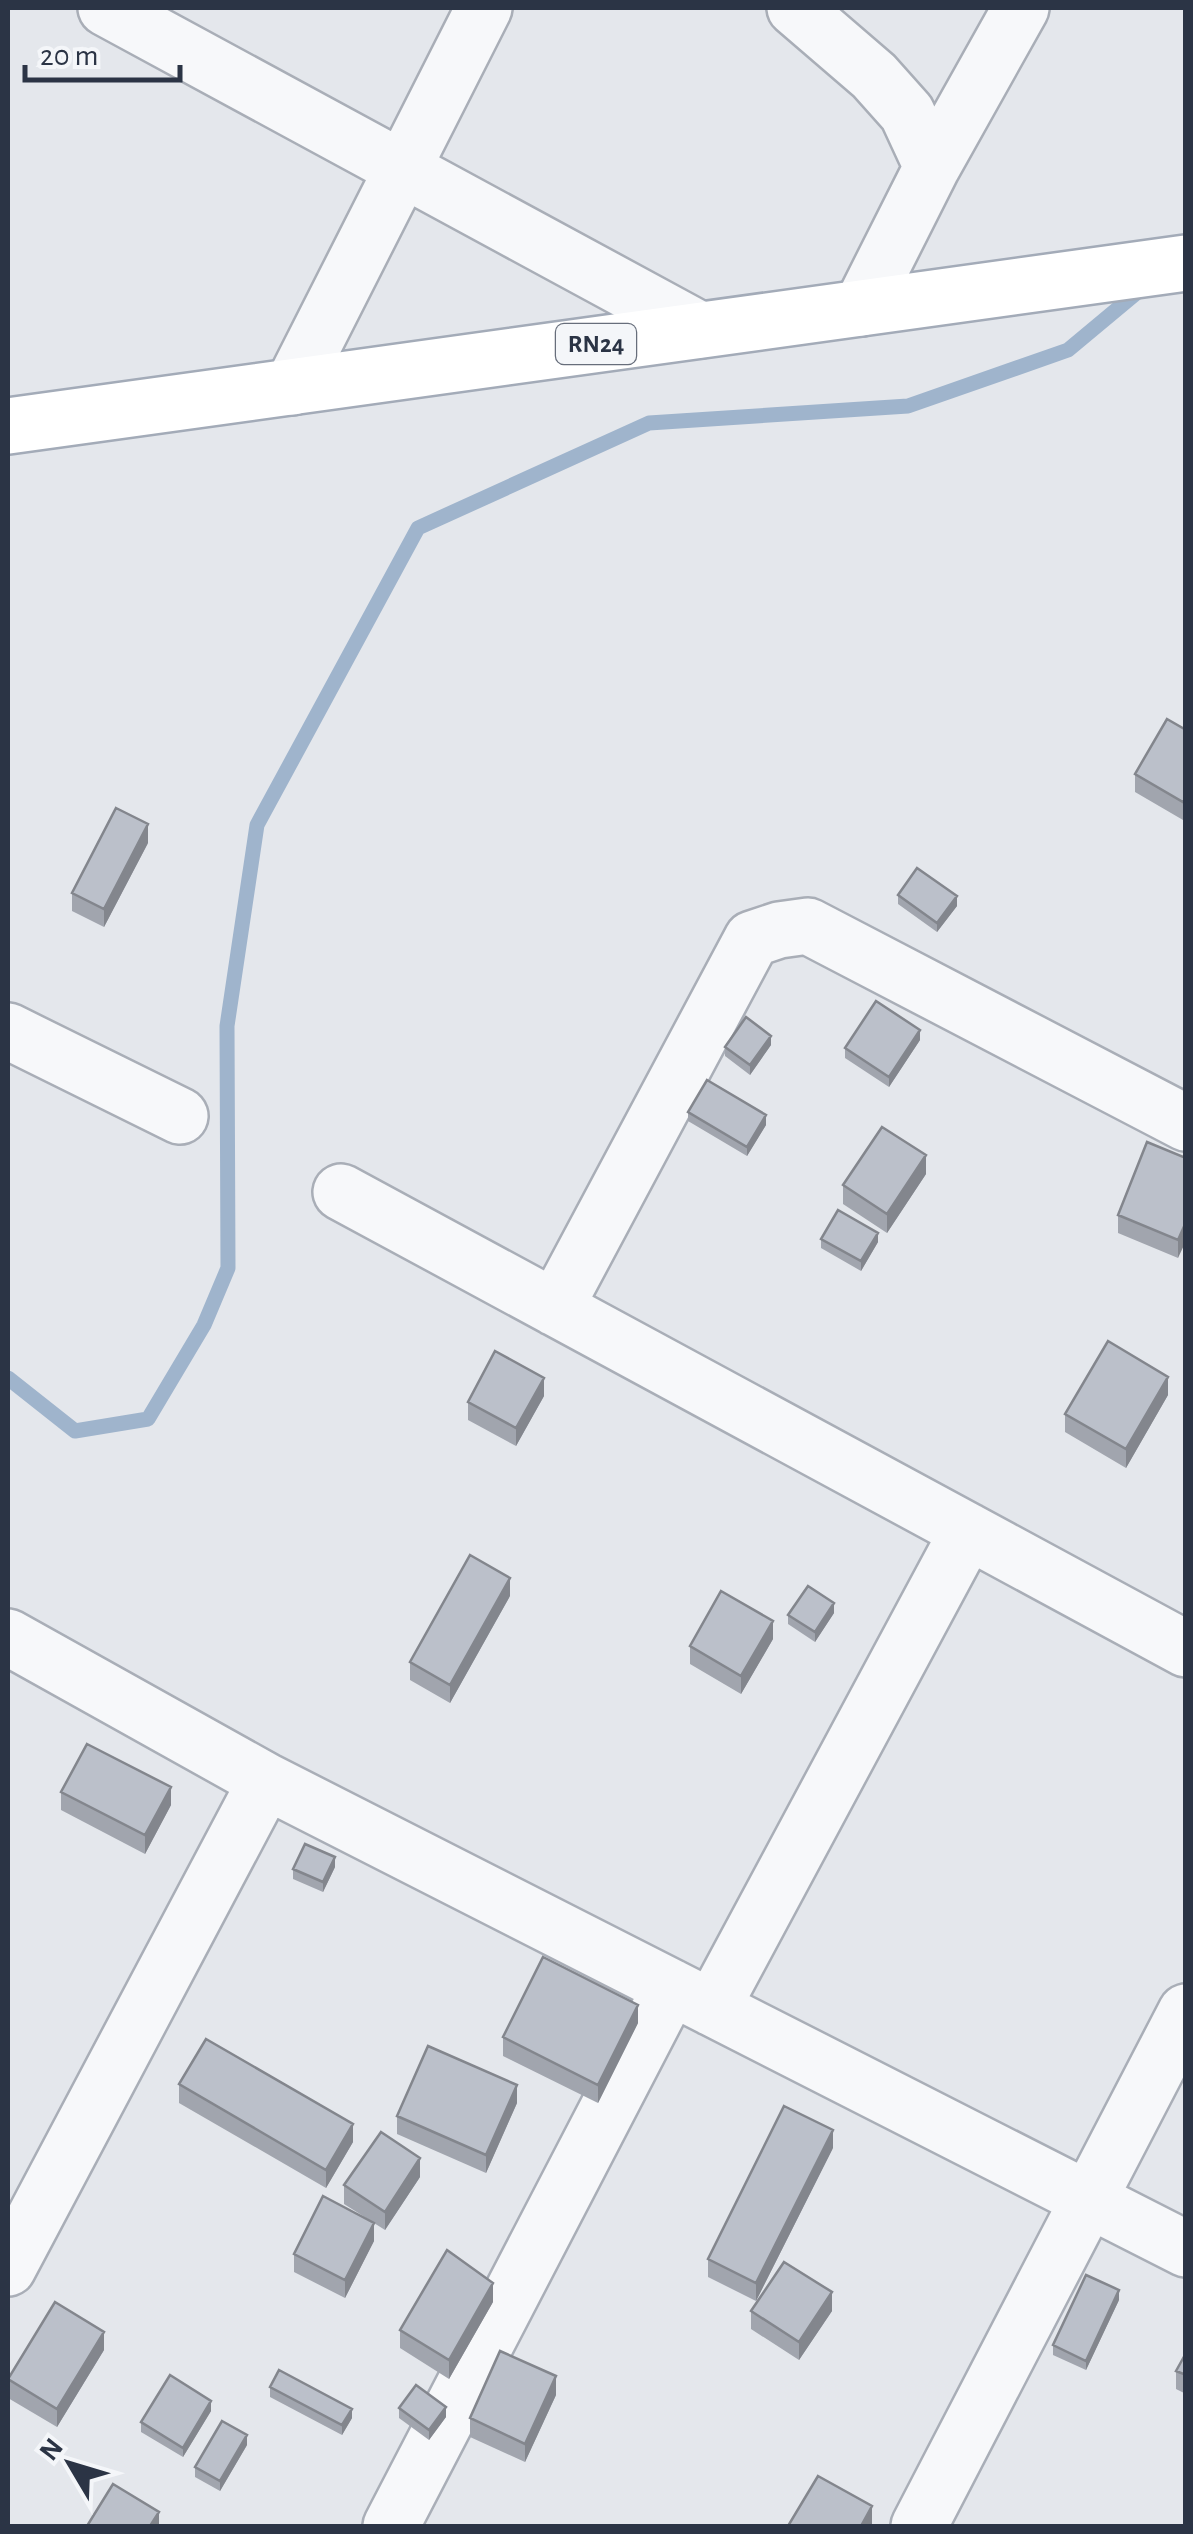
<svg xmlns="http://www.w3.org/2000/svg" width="1193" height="2534" viewBox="0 0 1193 2534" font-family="'Alegreya Sans',sans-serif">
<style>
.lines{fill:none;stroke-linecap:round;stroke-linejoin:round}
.stream{stroke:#9fb4cc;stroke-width:15}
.minor-casing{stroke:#a9aeb7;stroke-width:60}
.major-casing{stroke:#a3abb8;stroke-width:60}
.minor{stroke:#f7f8fa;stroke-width:55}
.major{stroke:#fff;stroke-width:55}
.wall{fill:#a1a5ae}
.shaded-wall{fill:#83868d}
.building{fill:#bbc0ca;stroke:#83868d;stroke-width:2.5}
.labels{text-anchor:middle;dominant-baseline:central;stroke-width:8;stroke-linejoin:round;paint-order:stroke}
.shield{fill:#f4f6f9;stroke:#676e7b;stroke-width:2.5}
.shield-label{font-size:25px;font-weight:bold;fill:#2b3445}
</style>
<rect width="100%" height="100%" fill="#e4e7ec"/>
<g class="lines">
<path class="stream" d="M 8,1378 L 75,1431 L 148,1419 L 204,1325 L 228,1268 L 227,1026 L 257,825 L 418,528 L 649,423 L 908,406 L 1068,350 L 1146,285"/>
<defs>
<path id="minor" d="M 106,8 L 700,330
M 795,8 L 874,76 L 907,113 L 932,167
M 861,308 L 932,167 L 1021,8
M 292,387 L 484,8
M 8,1031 L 180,1116
M 341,1192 L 1186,1649
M 555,1308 L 752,939 L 779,930 L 808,926 L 1186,1123
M 8,1637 L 266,1781 L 1186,2249
M 712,2008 L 968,1531
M 8,2268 L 266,1781
M 391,2526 L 671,1987
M 919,2526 L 1186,2012"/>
<path id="major" d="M 8,426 L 1186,263"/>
</defs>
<use href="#minor" class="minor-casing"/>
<use href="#major" class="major-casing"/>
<use href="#minor" class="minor"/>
<use href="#major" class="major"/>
</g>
<path class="wall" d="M 1186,730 L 1186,817 L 1183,820 L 1135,792 L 1135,774 Z
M 148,843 L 104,927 L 72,911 L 72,893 Z
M 898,895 L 957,906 L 937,932 L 898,904 Z
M 920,1040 L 889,1087 L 845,1058 L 845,1048 Z
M 771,1045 L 750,1075 L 725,1056 L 725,1047 Z
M 688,1112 L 766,1125 L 747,1156 L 688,1121 Z
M 1186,1158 L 1178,1258 L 1118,1233 L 1118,1215 Z
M 926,1174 L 887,1233 L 843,1204 L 843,1185 Z
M 821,1239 L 878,1242 L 861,1271 L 821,1248 Z
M 1168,1395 L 1126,1468 L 1065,1432 L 1065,1414 Z
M 544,1396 L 516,1446 L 468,1420 L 468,1402 Z
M 510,1596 L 450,1703 L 410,1680 L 410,1662 Z
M 834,1613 L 815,1642 L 788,1624 L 788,1615 Z
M 773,1639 L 741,1694 L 690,1664 L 690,1646 Z
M 61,1792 L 171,1805 L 145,1854 L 61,1810 Z
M 335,1867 L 323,1892 L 293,1879 L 293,1869 Z
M 638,2023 L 598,2103 L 503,2056 L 503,2037 Z
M 179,2084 L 353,2142 L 326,2188 L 179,2103 Z
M 517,2103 L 486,2173 L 397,2134 L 397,2116 Z
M 833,2148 L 756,2301 L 708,2277 L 708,2259 Z
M 420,2177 L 385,2230 L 374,2223 L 374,2241 L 345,2298 L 294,2272 L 294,2254 L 371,2221 L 344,2204 L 344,2185 Z
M 1119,2300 L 1086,2370 L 1053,2355 L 1053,2345 Z
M 493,2302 L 449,2379 L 400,2348 L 400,2330 Z
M 751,2311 L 832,2311 L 799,2360 L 751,2329 Z
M 104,2350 L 57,2427 L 8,2398 L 8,2379 Z
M 1186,2353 L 1186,2394 L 1176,2389 L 1176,2371 Z
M 270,2387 L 352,2418 L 342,2435 L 270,2397 Z
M 556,2395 L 525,2462 L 470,2437 L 470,2418 Z
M 399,2408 L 446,2417 L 429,2440 L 399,2418 Z
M 211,2411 L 183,2457 L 141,2432 L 141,2422 Z
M 247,2445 L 220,2491 L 195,2477 L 195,2467 Z"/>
<path class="shaded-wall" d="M 1186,798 L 1186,817 L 1183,820 L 1183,802 Z
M 148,824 L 148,843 L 104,927 L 104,909 Z
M 957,896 L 957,906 L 937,932 L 937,923 Z
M 920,1030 L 920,1040 L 889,1087 L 889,1077 Z
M 771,1036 L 771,1045 L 750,1075 L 750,1065 Z
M 766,1115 L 766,1125 L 747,1156 L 747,1147 Z
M 926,1155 L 926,1174 L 887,1233 L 887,1214 Z
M 1186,1222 L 1186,1241 L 1178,1258 L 1178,1240 Z
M 878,1233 L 878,1242 L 861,1271 L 861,1261 Z
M 1168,1377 L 1168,1395 L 1126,1468 L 1126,1449 Z
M 544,1378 L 544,1396 L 516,1446 L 516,1428 Z
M 510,1578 L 510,1596 L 450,1703 L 450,1685 Z
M 834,1603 L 834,1613 L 815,1642 L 815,1632 Z
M 773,1621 L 773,1639 L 741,1694 L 741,1676 Z
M 171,1787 L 171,1805 L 145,1854 L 145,1835 Z
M 335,1857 L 335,1867 L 323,1892 L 323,1882 Z
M 638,2005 L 638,2023 L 598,2103 L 598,2085 Z
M 517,2085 L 517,2103 L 486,2173 L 486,2155 Z
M 353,2124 L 353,2142 L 326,2188 L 326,2170 Z
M 833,2130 L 833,2148 L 756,2301 L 756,2283 Z
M 420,2158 L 420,2177 L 385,2230 L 385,2212 Z
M 374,2223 L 374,2241 L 345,2298 L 345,2280 Z
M 493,2283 L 493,2302 L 449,2379 L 449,2360 Z
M 1119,2290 L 1119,2300 L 1086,2370 L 1086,2361 Z
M 832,2292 L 832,2311 L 799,2360 L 799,2342 Z
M 104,2332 L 104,2350 L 57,2427 L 57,2409 Z
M 556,2376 L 556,2395 L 525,2462 L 525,2444 Z
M 211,2401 L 211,2411 L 183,2457 L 183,2448 Z
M 446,2407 L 446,2417 L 429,2440 L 429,2430 Z
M 352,2409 L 352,2418 L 342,2435 L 342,2425 Z
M 247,2435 L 247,2445 L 220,2491 L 220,2481 Z
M 872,2506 L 872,2525 L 871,2526 L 861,2526 Z
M 159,2512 L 159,2526 L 150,2526 Z"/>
<path class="building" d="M 1167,719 L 1186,730 L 1186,798 L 1183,802 L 1135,774 Z
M 116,808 L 148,824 L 104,909 L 72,893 Z
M 917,868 L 957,896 L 937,923 L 898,895 Z
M 876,1001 L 920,1030 L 889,1077 L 845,1048 Z
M 746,1017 L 771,1036 L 750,1065 L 725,1047 Z
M 707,1080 L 766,1115 L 747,1147 L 688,1112 Z
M 882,1127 L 926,1155 L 887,1214 L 843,1185 Z
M 1147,1142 L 1186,1158 L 1186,1222 L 1178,1240 L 1118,1215 Z
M 838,1210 L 878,1233 L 861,1261 L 821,1239 Z
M 1108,1341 L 1168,1377 L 1126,1449 L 1065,1414 Z
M 495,1351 L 544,1378 L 516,1428 L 468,1402 Z
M 470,1555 L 510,1578 L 450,1685 L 410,1662 Z
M 808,1586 L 834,1603 L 815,1632 L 788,1615 Z
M 721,1591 L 773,1621 L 741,1676 L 690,1646 Z
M 87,1744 L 171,1787 L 145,1835 L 61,1792 Z
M 305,1844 L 335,1857 L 323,1882 L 293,1869 Z
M 543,1957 L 638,2005 L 598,2085 L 503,2037 Z
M 206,2039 L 353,2124 L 326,2170 L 179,2084 Z
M 428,2046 L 517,2085 L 486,2155 L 397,2116 Z
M 784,2106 L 833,2130 L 756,2283 L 708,2259 Z
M 381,2132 L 420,2158 L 385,2212 L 344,2185 Z
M 323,2196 L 374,2223 L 345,2280 L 294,2254 Z
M 447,2250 L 493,2283 L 449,2360 L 400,2330 Z
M 784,2262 L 832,2292 L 799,2342 L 751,2311 Z
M 1086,2275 L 1119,2290 L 1086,2361 L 1053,2345 Z
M 55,2302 L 104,2332 L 57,2409 L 8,2379 Z
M 500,2351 L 556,2376 L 525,2444 L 470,2418 Z
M 1186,2353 L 1186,2375 L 1176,2371 Z
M 279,2370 L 352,2409 L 342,2425 L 270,2387 Z
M 170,2375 L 211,2401 L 183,2448 L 141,2422 Z
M 416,2385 L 446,2407 L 429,2430 L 399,2408 Z
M 222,2421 L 247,2435 L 220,2481 L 195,2467 Z
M 818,2476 L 872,2506 L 861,2526 L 788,2526 Z
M 113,2484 L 159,2512 L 150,2526 L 87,2526 Z"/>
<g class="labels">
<rect class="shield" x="556" y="324" width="80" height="40" rx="8"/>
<g class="shield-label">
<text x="596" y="344">RN24</text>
</g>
</g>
<rect width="1193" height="2534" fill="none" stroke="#2b3445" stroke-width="20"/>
<g transform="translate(70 2464) rotate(308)" stroke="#f4f6f9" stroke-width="8" paint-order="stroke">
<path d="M0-8L18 38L0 25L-18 38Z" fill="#2b3445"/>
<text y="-15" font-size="28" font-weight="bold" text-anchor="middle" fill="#2b3445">N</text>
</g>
<path d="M25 65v15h155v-15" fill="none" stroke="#2b3445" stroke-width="5"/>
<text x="40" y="65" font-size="30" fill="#2b3445" stroke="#f4f6f9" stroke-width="8" paint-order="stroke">20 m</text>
</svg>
